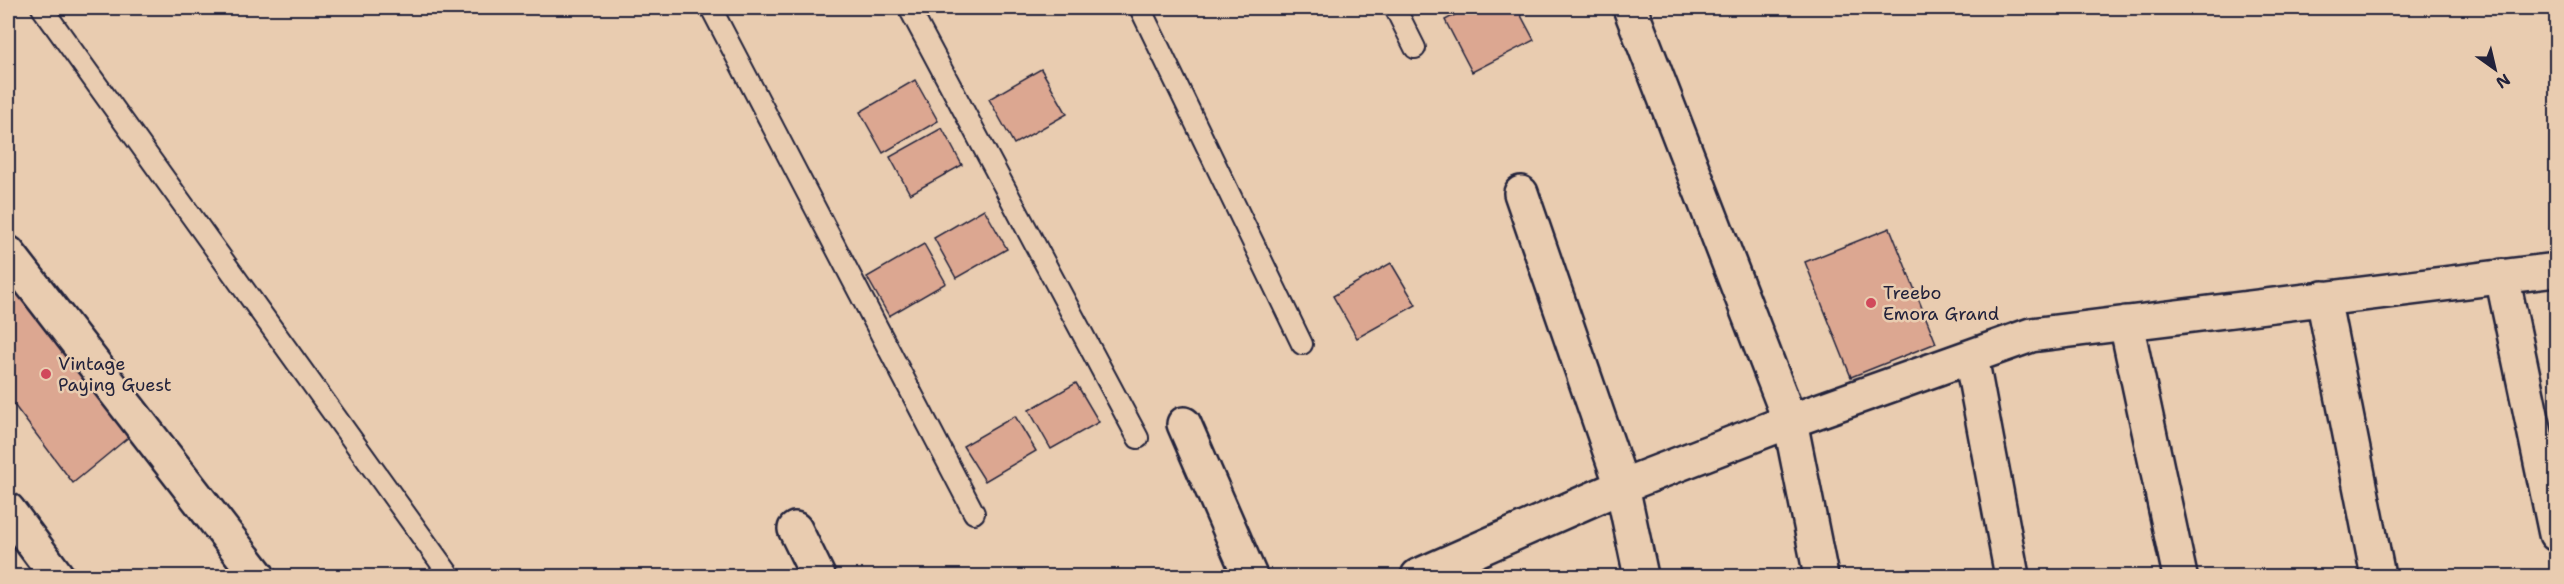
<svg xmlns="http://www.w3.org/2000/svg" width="2564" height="584" viewBox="0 0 2564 584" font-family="'Shantell Sans',sans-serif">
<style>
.building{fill:#dca791;stroke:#22223b;stroke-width:1.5}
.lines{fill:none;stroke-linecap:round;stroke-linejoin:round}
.service-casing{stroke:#22223b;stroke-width:24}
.minor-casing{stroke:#22223b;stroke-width:38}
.service{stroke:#e9ccb0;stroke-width:20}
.minor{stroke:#e9ccb0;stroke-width:33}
.poi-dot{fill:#d1495b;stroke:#e9ccb0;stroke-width:2}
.labels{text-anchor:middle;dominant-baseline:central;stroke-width:5;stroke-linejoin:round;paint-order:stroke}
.poi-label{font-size:18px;fill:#22223b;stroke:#e9ccb0;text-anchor:start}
</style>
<rect width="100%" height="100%" fill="#e9ccb0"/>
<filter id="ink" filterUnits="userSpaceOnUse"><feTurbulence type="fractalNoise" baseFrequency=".0167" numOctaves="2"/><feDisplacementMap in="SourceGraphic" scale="12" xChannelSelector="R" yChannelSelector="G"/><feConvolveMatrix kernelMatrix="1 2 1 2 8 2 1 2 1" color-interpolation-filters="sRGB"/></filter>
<g filter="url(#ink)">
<path class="building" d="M 1468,8 L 1517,8 L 1534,40 L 1472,72 L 1445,20 Z
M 1041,69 L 1067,114 L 1014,144 L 989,99 Z
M 915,80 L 938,121 L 883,153 L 860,112 Z
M 942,128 L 962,165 L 910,194 L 890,157 Z
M 984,209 L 1007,249 L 956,278 L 934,238 Z
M 1890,228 L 1936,343 L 1851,377 L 1805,262 Z
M 924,244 L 946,283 L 889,316 L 867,277 Z
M 1391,263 L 1416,305 L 1357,338 L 1333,296 Z
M 8,273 L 130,436 L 73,483 L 8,397 Z
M 1076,383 L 1099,422 L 1051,449 L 1029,410 Z
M 1015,416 L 1036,451 L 985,481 L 963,446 Z"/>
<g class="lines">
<defs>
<path id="service" d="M 42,8 L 450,576
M 711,8 L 974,513
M 909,8 L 1138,438
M 1140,8 L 1302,344
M 1395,8 L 1415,48"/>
<path id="minor" d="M 1630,8 L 1790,421 L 1821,576
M 1521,193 L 1622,486 L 1641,576
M 8,253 L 258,576
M 2502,276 L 2556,534
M 2323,298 L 2378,576
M 2126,323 L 2180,576
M 1971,357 L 2012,576
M 1184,424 L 1250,576
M 8,510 L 57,576
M 795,529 L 818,576
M 1418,576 L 1622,486 L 1790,421 L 2031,335 L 2556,270"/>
</defs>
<use href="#service" class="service-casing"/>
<use href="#minor" class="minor-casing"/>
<use href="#service" class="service"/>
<use href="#minor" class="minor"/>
</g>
</g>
<g class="poi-dot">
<circle cx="1871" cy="303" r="6"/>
<circle cx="46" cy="374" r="6"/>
</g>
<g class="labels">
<g class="poi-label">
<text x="1883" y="293">Treebo<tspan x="1883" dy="21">Emora Grand</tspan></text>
<text x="58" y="364">Vintage<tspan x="58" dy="21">Paying Guest</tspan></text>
</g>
</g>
<rect width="2564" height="584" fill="none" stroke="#e9ccb0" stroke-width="30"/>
<rect x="15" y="15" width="2534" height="554" fill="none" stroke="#22223b" stroke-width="2" filter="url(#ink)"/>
<g transform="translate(2495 69) rotate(146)" stroke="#e9ccb0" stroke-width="4.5" paint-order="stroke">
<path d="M0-4.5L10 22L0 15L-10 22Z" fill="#22223b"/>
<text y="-9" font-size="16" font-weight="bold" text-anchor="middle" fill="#22223b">N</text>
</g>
</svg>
